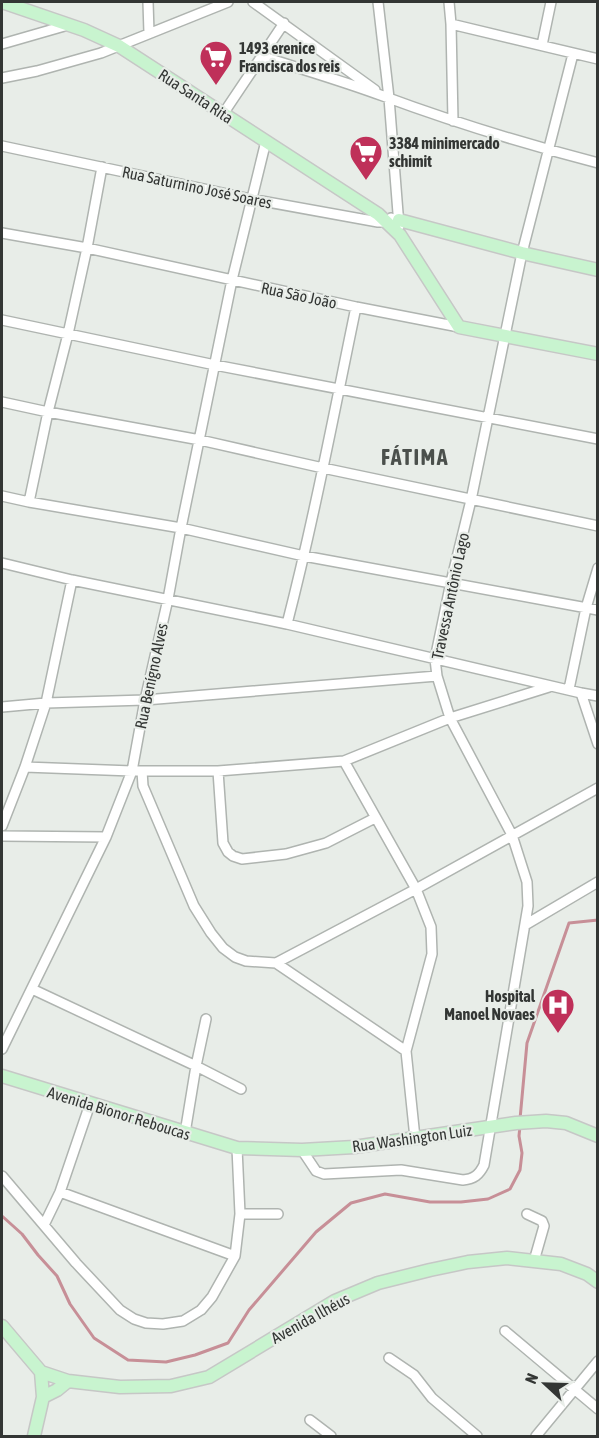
<svg xmlns="http://www.w3.org/2000/svg" width="599" height="1438" viewBox="0 0 599 1438" font-family="'Asap Condensed',sans-serif">
<style>
.lines{fill:none;stroke-linecap:round;stroke-linejoin:round}
.stream{stroke:#c78f97;stroke-width:3}
.minor-casing{stroke:#afb4b0;stroke-width:12}
.major-casing{stroke:#c6c7c6;stroke-width:15}
.minor{stroke:#fff;stroke-width:9}
.major{stroke:#c8f4cf;stroke-width:12}
.labels{text-anchor:middle;dominant-baseline:central;stroke-width:4.5;stroke-linejoin:round;paint-order:stroke}
.poi-label{font-size:16px;font-weight:bold;fill:#333634;stroke:#e8ede8;text-anchor:start}
.street-label{font-size:16px;fill:#333634;stroke:#e8ede8}
.district-label{font-size:22px;font-weight:bold;letter-spacing:1.5px;fill:#4b504c;stroke:#e8ede8}
</style>
<rect width="100%" height="100%" fill="#e8ede8"/>
<g class="lines">
<path class="stream" d="M 520,1119 L 527,1043 L 569,923 L 598,920
M 2,1216 L 22,1234 L 38,1255 L 57,1276 L 70,1304 L 94,1338 L 128,1360 L 166,1362 L 195,1355 L 228,1343 L 249,1310 L 316,1232 L 351,1203 L 385,1194 L 430,1202 L 461,1202 L 488,1199 L 510,1189 L 520,1170 L 522,1153 L 519,1136 L 520,1126"/>
<defs>
<path id="minor" d="M 148,2 L 149,33
M 253,2 L 375,90
M 378,2 L 389,98 L 399,226
M 449,2 L 451,24 L 453,121
M 451,24 L 598,59
M 2,44 L 68,25
M 542,45 L 551,2
M 261,56 C 301,69 343,81 383,96 C 453,122 525,144 598,163
M 2,78 L 37,71 L 101,53 L 228,2
M 223,114 L 284,23
M 2,146 L 251,199 L 378,222 L 386,222 L 391,218
M 2,233 L 87,248 L 356,307 L 459,327
M 2,320 L 215,365 L 598,439
M 2,402 L 48,412 L 200,440 L 323,468 L 598,526
M 2,496 L 29,502 L 181,528 L 304,556 L 598,610
M 29,502 L 48,412 L 68,334 L 87,248 L 102,167
M 2,563 L 72,580 L 287,624 L 581,693 L 598,744
M 287,624 C 314,519 334,413 356,307
M 569,689 L 586,608 L 598,568
M 581,693 L 598,696
M 2,707 L 46,703 L 145,700 L 437,676
M 344,761 L 416,889 L 431,927 L 432,954 L 406,1051
M 25,767 L 132,771 L 218,771 L 344,761 L 450,718 L 549,687
M 142,771 L 143,786 L 194,906 L 211,933 L 223,948 L 235,957 L 246,961 L 276,963 L 406,1051 L 415,1138
M 218,771 L 223,843 L 228,852 L 233,856 L 242,859 L 286,854 L 326,843 L 375,818
M 2,826 L 25,767 L 46,703 L 72,580
M 2,836 L 106,837
M 525,925 L 598,882
M 276,963 L 416,889 L 598,788
M 32,989 L 196,1066 L 241,1089
M 2,1049 L 106,837 L 132,771 L 145,700 L 168,599 L 181,528 L 232,280 L 266,141
M 185,1133 L 196,1066 L 206,1019
M 302,1150 L 316,1171 L 324,1174 L 401,1170 L 463,1180 C 474,1179 479,1175 484,1165 L 528,906 L 527,882 L 512,835 L 450,718 L 437,676 L 435,659 L 451,582 L 471,500 L 522,253 L 573,54
M 2,1176 L 76,1263 L 120,1310 L 134,1319 L 146,1323 L 163,1324 L 183,1321 L 201,1310 L 212,1297 L 235,1256 L 240,1214 L 237,1148
M 60,1192 L 235,1256
M 240,1214 L 278,1214
M 527,1214 L 542,1221 L 544,1226 L 534,1261
M 44,1225 L 60,1192 L 90,1104
M 505,1331 L 598,1409
M 389,1358 L 414,1375 L 432,1398 L 477,1436
M 310,1420 L 331,1436
M 536,1436 L 598,1361"/>
<path id="major" d="M 2,2 L 84,30 L 119,46 L 378,214 L 400,235 L 459,327 L 598,354
M 399,220 L 522,253 L 598,270
M 2,1076 L 237,1148 L 302,1150 L 354,1147 L 516,1123 L 546,1121 L 566,1123 L 598,1136
M 2,1326 L 41,1372 L 43,1397 L 34,1436
M 41,1372 L 68,1381
M 43,1397 L 57,1390 L 68,1381 L 120,1387 L 171,1386 L 209,1377 L 335,1301 L 378,1283 L 430,1270 L 468,1262 L 507,1258 L 561,1264 L 587,1274 L 598,1282"/>
</defs>
<use href="#minor" class="minor-casing"/>
<use href="#major" class="major-casing"/>
<use href="#minor" class="minor"/>
<use href="#major" class="major"/>
</g>
<defs>
<symbol id="supermarket-pin" viewBox="-11 -11 22 30"><path d="M0 17L-7.5 6A9.5 9.5 0 1 1 7.5 6Z" fill="#bf3059" stroke="#e8ede8"/><path d="M-6-5.5h2.5l.6 2H6L4.5 2H-2.5L-4.4-4H-6ZM-1.5 3.2a1.3 1.3 0 1 0 .1 0ZM3 3.2a1.3 1.3 0 1 0 .1 0Z" fill="#fff"/></symbol>
<symbol id="hospital-pin" viewBox="-11 -11 22 30"><path d="M0 17L-7.5 6A9.5 9.5 0 1 1 7.5 6Z" fill="#bf3059" stroke="#e8ede8"/><path d="M-5-5h3v3.5h4V-5h3V5h-3V1.5h-4V5h-3Z" fill="#fff"/></symbol>
</defs>
<g fill-rule="evenodd">
<use href="#supermarket-pin" x="197" y="38" width="38" height="52"/>
<use href="#supermarket-pin" x="347" y="133" width="38" height="52"/>
<use href="#hospital-pin" x="539" y="986" width="38" height="52"/>
</g>
<g class="labels">
<g class="poi-label">
<text x="239" y="48">1493 erenice<tspan x="239" dy="18">Francisca dos reis</tspan></text>
<text x="389" y="143">3384 minimercado<tspan x="389" dy="18">schimit</tspan></text>
<text x="535" y="996" text-anchor="end">Hospital<tspan x="535" dy="18">Manoel Novaes</tspan></text>
</g>
<g class="street-label">
<text transform="translate(196 96) rotate(33)">Rua Santa Rita</text>
<text transform="translate(197 187) rotate(12)">Rua Saturnino José Soares</text>
<text transform="translate(299 295) rotate(12)">Rua São João</text>
<text transform="translate(450 596) rotate(-78)">Travessa Antônio Lago</text>
<text transform="translate(151 676) rotate(-78)">Rua Benígno Alves</text>
<text transform="translate(119 1113) rotate(17)">Avenida Bionor Reboucas</text>
<text transform="translate(412 1138) rotate(-8)">Rua Washington Luiz</text>
<text transform="translate(310 1318) rotate(-29)">Avenida Ilhéus</text>
</g>
<g class="district-label">
<text x="415" y="457">FÁTIMA</text>
</g>
</g>
<rect width="599" height="1438" fill="none" stroke="#333634" stroke-width="6"/>
<g transform="translate(545 1384) rotate(292)" stroke="#e8ede8" stroke-width="4.5" paint-order="stroke">
<path d="M0-4.5L10 22L0 15L-10 22Z" fill="#333634"/>
<text y="-9" font-size="16" font-weight="bold" text-anchor="middle" fill="#333634">N</text>
</g>
</svg>
